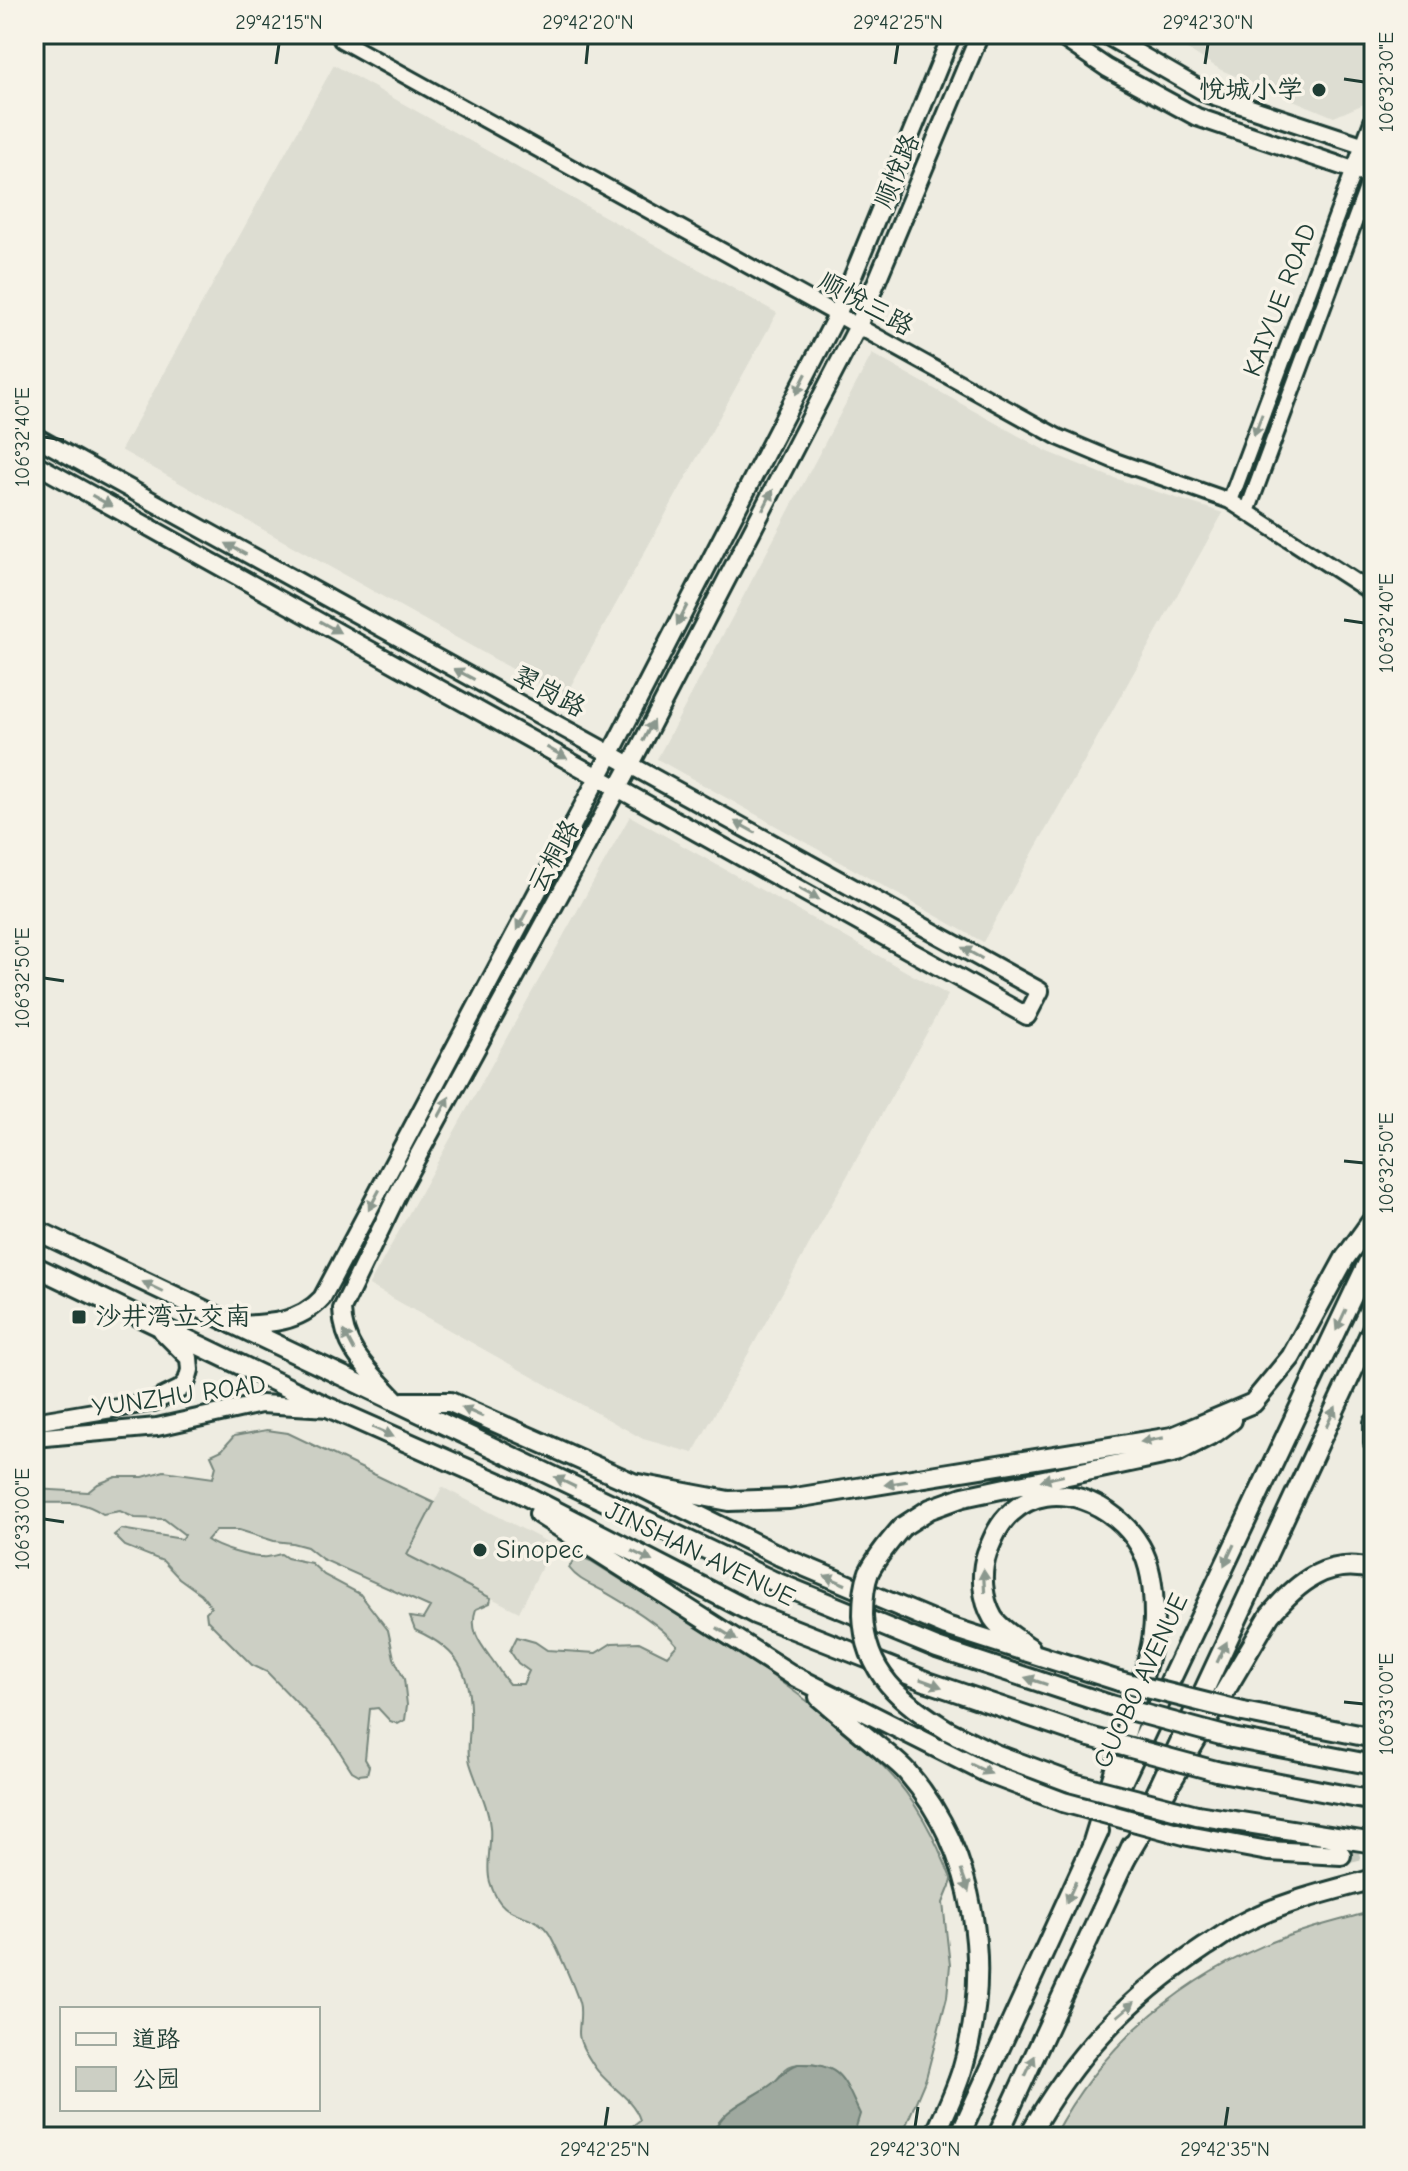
<svg xmlns="http://www.w3.org/2000/svg" width="1408" height="2171" viewBox="0 0 1408 2171" font-family="'Comic Neue','LXGW WenKai TC',sans-serif">
<style>
.built{fill:#ddddd2}
.green{fill:#cccfc4;stroke:#76867c;stroke-width:2}
.water{fill:#9fa99f;stroke:#6c7e74;stroke-width:2}
.lines{fill:none;stroke-linecap:round;stroke-linejoin:round}
.trunk-tunnel{stroke:#c5c9be;stroke-width:18;stroke-dasharray:18 9;stroke-linecap:butt}
.tertiary-casing{stroke:#1f3d34;stroke-width:20}
.secondary-casing{stroke:#1f3d34;stroke-width:22}
.primary-casing{stroke:#1f3d34;stroke-width:24}
.trunk-casing{stroke:#1f3d34;stroke-width:24}
.tertiary{stroke:#f7f3e8;stroke-width:14}
.secondary{stroke:#f7f3e8;stroke-width:16}
.primary{stroke:#f7f3e8;stroke-width:18}
.trunk{stroke:#f7f3e8;stroke-width:18}
.trunk-bridge-casing{stroke:#1f3d34;stroke-width:24;stroke-linecap:butt}
.trunk-bridge{stroke:#f7f3e8;stroke-width:18}
.oneway{fill:#8b988e}
.ticks{fill:none;stroke:#1f3d34;stroke-width:3}
.poi-dot{fill:#1f3d34;stroke:#f7f3e8;stroke-width:3}
.labels{text-anchor:middle;dominant-baseline:central;stroke-width:7;stroke-linejoin:round;paint-order:stroke}
.poi-label{font-size:26px;fill:#1f3d34;stroke:#f7f3e8;text-anchor:start}
.street-label{font-size:26px;fill:#1f3d34;stroke:#f7f3e8}
.neatline{fill:none;stroke:#1f3d34;stroke-width:3}
.ticks-label{font-size:20px;text-anchor:middle;fill:#1f3d34}
</style>
<rect width="100%" height="100%" fill="#eeece1"/>
<filter id="ink" filterUnits="userSpaceOnUse"><feTurbulence type="fractalNoise" baseFrequency=".0125" numOctaves="2"/><feDisplacementMap in="SourceGraphic" scale="16" xChannelSelector="R" yChannelSelector="G"/><feConvolveMatrix kernelMatrix="1 2 1 2 8 2 1 2 1" color-interpolation-filters="sRGB"/></filter>
<g filter="url(#ink)">
<path class="built" d="M 1163,34 L 1374,34 L 1374,75 L 1364,104 L 1334,117 L 1221,70 Z
M 334,65 L 777,313 L 564,698 L 121,450 Z
M 872,354 L 1046,451 L 1108,476 L 1223,513 L 983,942 L 657,759 Z
M 630,816 L 948,995 L 693,1453 L 643,1439 L 369,1285 Z
M 442,1487 L 553,1545 L 519,1612 L 407,1555 Z"/>
<path class="green" d="M 267,1430 L 288,1433 L 434,1503 L 407,1555 L 491,1598 L 490,1603 L 476,1609 C 469,1629 479,1642 490,1657 C 497,1666 502,1676 509,1684 L 523,1684 L 529,1671 L 518,1663 L 510,1651 L 517,1637 L 535,1642 L 547,1650 L 564,1651 L 596,1653 L 612,1643 L 639,1642 L 667,1656 L 677,1645 C 660,1624 629,1606 605,1592 C 591,1584 579,1581 569,1568 L 576,1555 L 591,1561 C 687,1622 804,1686 884,1767 C 916,1799 936,1839 952,1881 L 943,1903 L 950,1965 L 947,1997 L 926,2078 L 901,2137 L 848,2137 L 856,2127 C 854,2094 844,2064 805,2064 C 800,2064 791,2064 787,2068 C 781,2072 778,2081 770,2086 C 746,2101 723,2108 710,2137 L 629,2137 L 629,2129 L 640,2120 C 633,2097 607,2086 594,2066 C 588,2056 579,2044 579,2033 C 579,2023 582,2012 579,2002 C 574,1986 558,1950 550,1935 C 533,1906 503,1927 490,1882 C 485,1866 492,1844 490,1827 C 488,1804 477,1786 470,1763 C 467,1752 469,1739 470,1727 C 472,1677 463,1651 415,1630 L 410,1617 L 423,1619 L 430,1607 L 322,1559 L 307,1547 L 292,1543 L 274,1541 L 239,1530 L 216,1530 L 207,1540 C 218,1548 248,1557 262,1557 C 268,1558 275,1555 281,1554 L 287,1558 L 311,1563 L 324,1575 L 360,1594 L 388,1630 L 394,1658 L 404,1679 L 407,1705 L 405,1720 L 398,1724 L 390,1721 L 378,1708 L 370,1709 L 365,1759 L 369,1766 L 367,1774 L 359,1775 L 352,1771 L 331,1738 L 267,1672 L 252,1665 L 207,1620 L 206,1612 L 211,1607 L 201,1594 L 179,1578 L 163,1561 L 125,1546 L 114,1535 L 121,1529 L 182,1539 L 185,1535 L 164,1519 L 135,1518 L 120,1511 L 103,1514 C 78,1497 62,1505 34,1502 L 34,1489 L 88,1492 L 98,1484 L 116,1477 L 143,1477 L 164,1471 L 213,1478 L 216,1466 L 211,1455 L 222,1450 L 234,1436 Z
M 1374,1911 L 1374,2137 L 1053,2137 C 1103,2042 1186,1974 1285,1937 C 1314,1926 1345,1919 1374,1911 Z"/>
<path class="water" d="M 798,2064 C 842,2063 843,2079 860,2114 L 856,2127 L 848,2137 L 710,2137 C 725,2104 750,2102 773,2083 C 783,2075 786,2068 798,2064 Z"/>
<g class="lines">
<path class="trunk-tunnel" d="M 1341,1855 L 1374,1847"/>
<defs>
<path id="tertiary" d="M 341,40 L 1058,437 L 1115,461 L 1230,501 L 1374,594
M 1230,501 L 1374,116
M 1247,512 L 1374,169"/>
<path id="secondary" d="M 1057,34 L 1107,68 L 1197,117 L 1374,177
M 1104,34 L 1208,94 L 1374,149
M 34,436 L 1040,991 L 1027,1016 L 34,463
M 233,1325 C 267,1324 298,1324 322,1298 L 611,753 L 837,315 L 952,34
M 398,1402 C 371,1372 343,1351 342,1309 L 401,1187 L 631,764 L 858,326 L 980,34
M 34,1422 L 153,1402 L 180,1389 L 187,1381 L 190,1370 L 189,1358 L 162,1331
M 34,1438 L 157,1427 L 261,1404 L 329,1408"/>
<path id="primary" d="M 1153,1800 L 1374,1325
M 1110,1808 L 1374,1250
M 959,2137 L 1099,1831
M 997,2137 L 1132,1845"/>
<path id="trunk" d="M 34,1229 L 771,1580 L 937,1648 L 1110,1705
M 34,1266 L 330,1408 L 513,1489 L 755,1614 L 928,1682 L 1090,1737
M 403,1402 L 450,1402 L 633,1483 L 782,1557 L 946,1626 L 1119,1681
M 1374,1423 L 1374,1443
M 633,1483 L 729,1501 L 789,1499 L 1172,1437 L 1253,1403 L 1291,1357 L 1345,1258 L 1374,1218
M 539,1514 L 792,1675 L 987,1773 L 1063,1802
M 902,1527 L 930,1509 L 963,1497 L 1177,1452 L 1216,1432 L 1232,1420
M 1030,1648 C 1019,1640 1001,1630 993,1618 C 982,1599 980,1573 987,1553 C 993,1538 999,1523 1012,1512 C 1053,1475 1116,1504 1140,1546 C 1152,1566 1154,1594 1154,1617 C 1154,1649 1141,1681 1132,1711 C 1119,1756 1106,1800 1092,1845
M 819,1697 C 839,1714 859,1731 880,1748 C 889,1756 899,1763 907,1772 C 977,1853 993,1969 962,2070 C 955,2093 944,2115 934,2137
M 1243,1712 L 1374,1738
M 947,1730 L 995,1754 L 1073,1783
M 1232,1738 L 1374,1765
M 1216,1771 L 1374,1801
M 1197,1815 L 1374,1843
M 1188,1836 L 1268,1851 L 1341,1855
M 1125,1860 L 1270,1615 C 1298,1582 1328,1557 1374,1570
M 1028,2137 C 1074,2055 1127,1999 1205,1947 C 1217,1940 1229,1930 1241,1924 C 1282,1902 1330,1891 1374,1879"/>
</defs>
<use href="#tertiary" class="tertiary-casing"/>
<use href="#secondary" class="secondary-casing"/>
<use href="#primary" class="primary-casing"/>
<use href="#trunk" class="trunk-casing"/>
<use href="#tertiary" class="tertiary"/>
<use href="#secondary" class="secondary"/>
<use href="#primary" class="primary"/>
<use href="#trunk" class="trunk"/>
<defs>
<path id="trunk-bridge" d="M 902,1527 C 890,1541 878,1555 869,1572 C 864,1585 863,1602 863,1615 C 865,1674 901,1701 947,1730
M 1119,1681 L 1243,1712
M 1110,1705 L 1232,1738
M 1090,1737 L 1216,1771
M 1073,1783 L 1197,1815
M 1063,1802 L 1188,1836"/>
</defs>
<use href="#trunk-bridge" class="trunk-bridge-casing"/>
<use href="#trunk-bridge" class="trunk-bridge"/>
</g>
<defs><path id="oneway-solid" d="M-6-.8H1V-3.2L6.5 0L1 3.2V.8H-6Z" transform="scale(2)"/></defs>
<g class="oneway">
<use href="#oneway-solid" transform="translate(801 384) rotate(117)"/>
<use href="#oneway-solid" transform="translate(1258 425) rotate(111)"/>
<use href="#oneway-solid" transform="translate(768 500) rotate(-63)"/>
<use href="#oneway-solid" transform="translate(102 501) rotate(29)"/>
<use href="#oneway-solid" transform="translate(236 549) rotate(-151)"/>
<use href="#oneway-solid" transform="translate(682 615) rotate(117)"/>
<use href="#oneway-solid" transform="translate(330 627) rotate(29)"/>
<use href="#oneway-solid" transform="translate(464 674) rotate(-152)"/>
<use href="#oneway-solid" transform="translate(648 731) rotate(-63)"/>
<use href="#oneway-solid" transform="translate(557 753) rotate(29)"/>
<use href="#oneway-solid" transform="translate(745 827) rotate(-151)"/>
<use href="#oneway-solid" transform="translate(809 894) rotate(29)"/>
<use href="#oneway-solid" transform="translate(522 920) rotate(118)"/>
<use href="#oneway-solid" transform="translate(972 953) rotate(-151)"/>
<use href="#oneway-solid" transform="translate(444 1107) rotate(-62)"/>
<use href="#oneway-solid" transform="translate(374 1200) rotate(118)"/>
<use href="#oneway-solid" transform="translate(153 1287) rotate(-154)"/>
<use href="#oneway-solid" transform="translate(1341 1320) rotate(115)"/>
<use href="#oneway-solid" transform="translate(349 1341) rotate(-118)"/>
<use href="#oneway-solid" transform="translate(472 1412) rotate(-156)"/>
<use href="#oneway-solid" transform="translate(1331 1417) rotate(-65)"/>
<use href="#oneway-solid" transform="translate(383 1432) rotate(24)"/>
<use href="#oneway-solid" transform="translate(1152 1440) rotate(170)"/>
<use href="#oneway-solid" transform="translate(1052 1478) rotate(168)"/>
<use href="#oneway-solid" transform="translate(565 1482) rotate(-154)"/>
<use href="#oneway-solid" transform="translate(896 1483) rotate(171)"/>
<use href="#oneway-solid" transform="translate(1229 1555) rotate(115)"/>
<use href="#oneway-solid" transform="translate(642 1556) rotate(27)"/>
<use href="#oneway-solid" transform="translate(835 1580) rotate(-157)"/>
<use href="#oneway-solid" transform="translate(984 1581) rotate(-93)"/>
<use href="#oneway-solid" transform="translate(727 1634) rotate(32)"/>
<use href="#oneway-solid" transform="translate(1222 1652) rotate(-65)"/>
<use href="#oneway-solid" transform="translate(1036 1681) rotate(-162)"/>
<use href="#oneway-solid" transform="translate(931 1683) rotate(20)"/>
<use href="#oneway-solid" transform="translate(981 1769) rotate(25)"/>
<use href="#oneway-solid" transform="translate(965 1881) rotate(71)"/>
<use href="#oneway-solid" transform="translate(1071 1892) rotate(114)"/>
<use href="#oneway-solid" transform="translate(1126 2009) rotate(-40)"/>
<use href="#oneway-solid" transform="translate(1030 2066) rotate(-65)"/>
</g>
</g>
<path class="ticks" d="M 276,64 L 279,44M 586,64 L 588,44M 895,64 L 898,44M 1205,64 L 1208,44M 1344,79 L 1364,82M 44,437 L 64,440M 1344,620 L 1364,623M 44,978 L 64,981M 1344,1161 L 1364,1163M 44,1519 L 64,1522M 1344,1702 L 1364,1704M 605,2127 L 608,2107M 915,2127 L 918,2107M 1225,2127 L 1228,2107"/>
<g class="poi-dot">
<circle cx="1319" cy="90" r="8"/>
<rect x="71" y="1309" width="16" height="16" rx="4"/>
<circle cx="480" cy="1550" r="8"/>
</g>
<g class="labels">
<g class="poi-label">
<text x="1303" y="90" text-anchor="end">悦城小学</text>
<text x="95" y="1317">沙井湾立交南</text>
<text x="496" y="1550">Sinopec</text>
</g>
<g class="street-label">
<text transform="translate(897 171) rotate(-67)">顺悦路</text>
<text transform="translate(1280 300) rotate(-69)">KAIYUE ROAD</text>
<text transform="translate(866 304) rotate(29)">顺悦三路</text>
<text transform="translate(549 692) rotate(28)">翠岗路</text>
<text transform="translate(554 856) rotate(-61)">云桐路</text>
<text transform="translate(179 1396) rotate(-8)">YUNZHU ROAD</text>
<text transform="translate(700 1554) rotate(26)">JINSHAN AVENUE</text>
<text transform="translate(1141 1681) rotate(-65)">GUOBO AVENUE</text>
</g>
</g>
<rect width="1408" height="2171" fill="none" stroke="#f7f3e8" stroke-width="88"/>
<rect x="60" y="2007" width="260" height="104" fill="#f7f3e8" stroke="#a1aaa0" stroke-width="2"/>
<rect x="76" y="2033" width="40" height="12" fill="#f7f3e8" stroke="#a1aaa0" stroke-width="2"/>
<text x="132" y="2047" font-size="24" fill="#1f3d34">道路</text>
<rect x="76" y="2067" width="40" height="24" fill="#cccfc4" stroke="#a1aaa0" stroke-width="2"/>
<text x="132" y="2087" font-size="24" fill="#1f3d34">公园</text>
<rect x="44" y="44" width="1320" height="2083" class="neatline"/>
<g class="ticks-label">
<text x="279" y="29">29°42'15"N</text>
<text x="588" y="29">29°42'20"N</text>
<text x="898" y="29">29°42'25"N</text>
<text x="1208" y="29">29°42'30"N</text>
<text transform="translate(1386 82) rotate(-90)" y="7">106°32'30"E</text>
<text transform="translate(22 437) rotate(-90)" y="7">106°32'40"E</text>
<text transform="translate(1386 623) rotate(-90)" y="7">106°32'40"E</text>
<text transform="translate(22 978) rotate(-90)" y="7">106°32'50"E</text>
<text transform="translate(1386 1163) rotate(-90)" y="7">106°32'50"E</text>
<text transform="translate(22 1519) rotate(-90)" y="7">106°33'00"E</text>
<text transform="translate(1386 1704) rotate(-90)" y="7">106°33'00"E</text>
<text x="605" y="2156">29°42'25"N</text>
<text x="915" y="2156">29°42'30"N</text>
<text x="1225" y="2156">29°42'35"N</text>
</g>
</svg>
